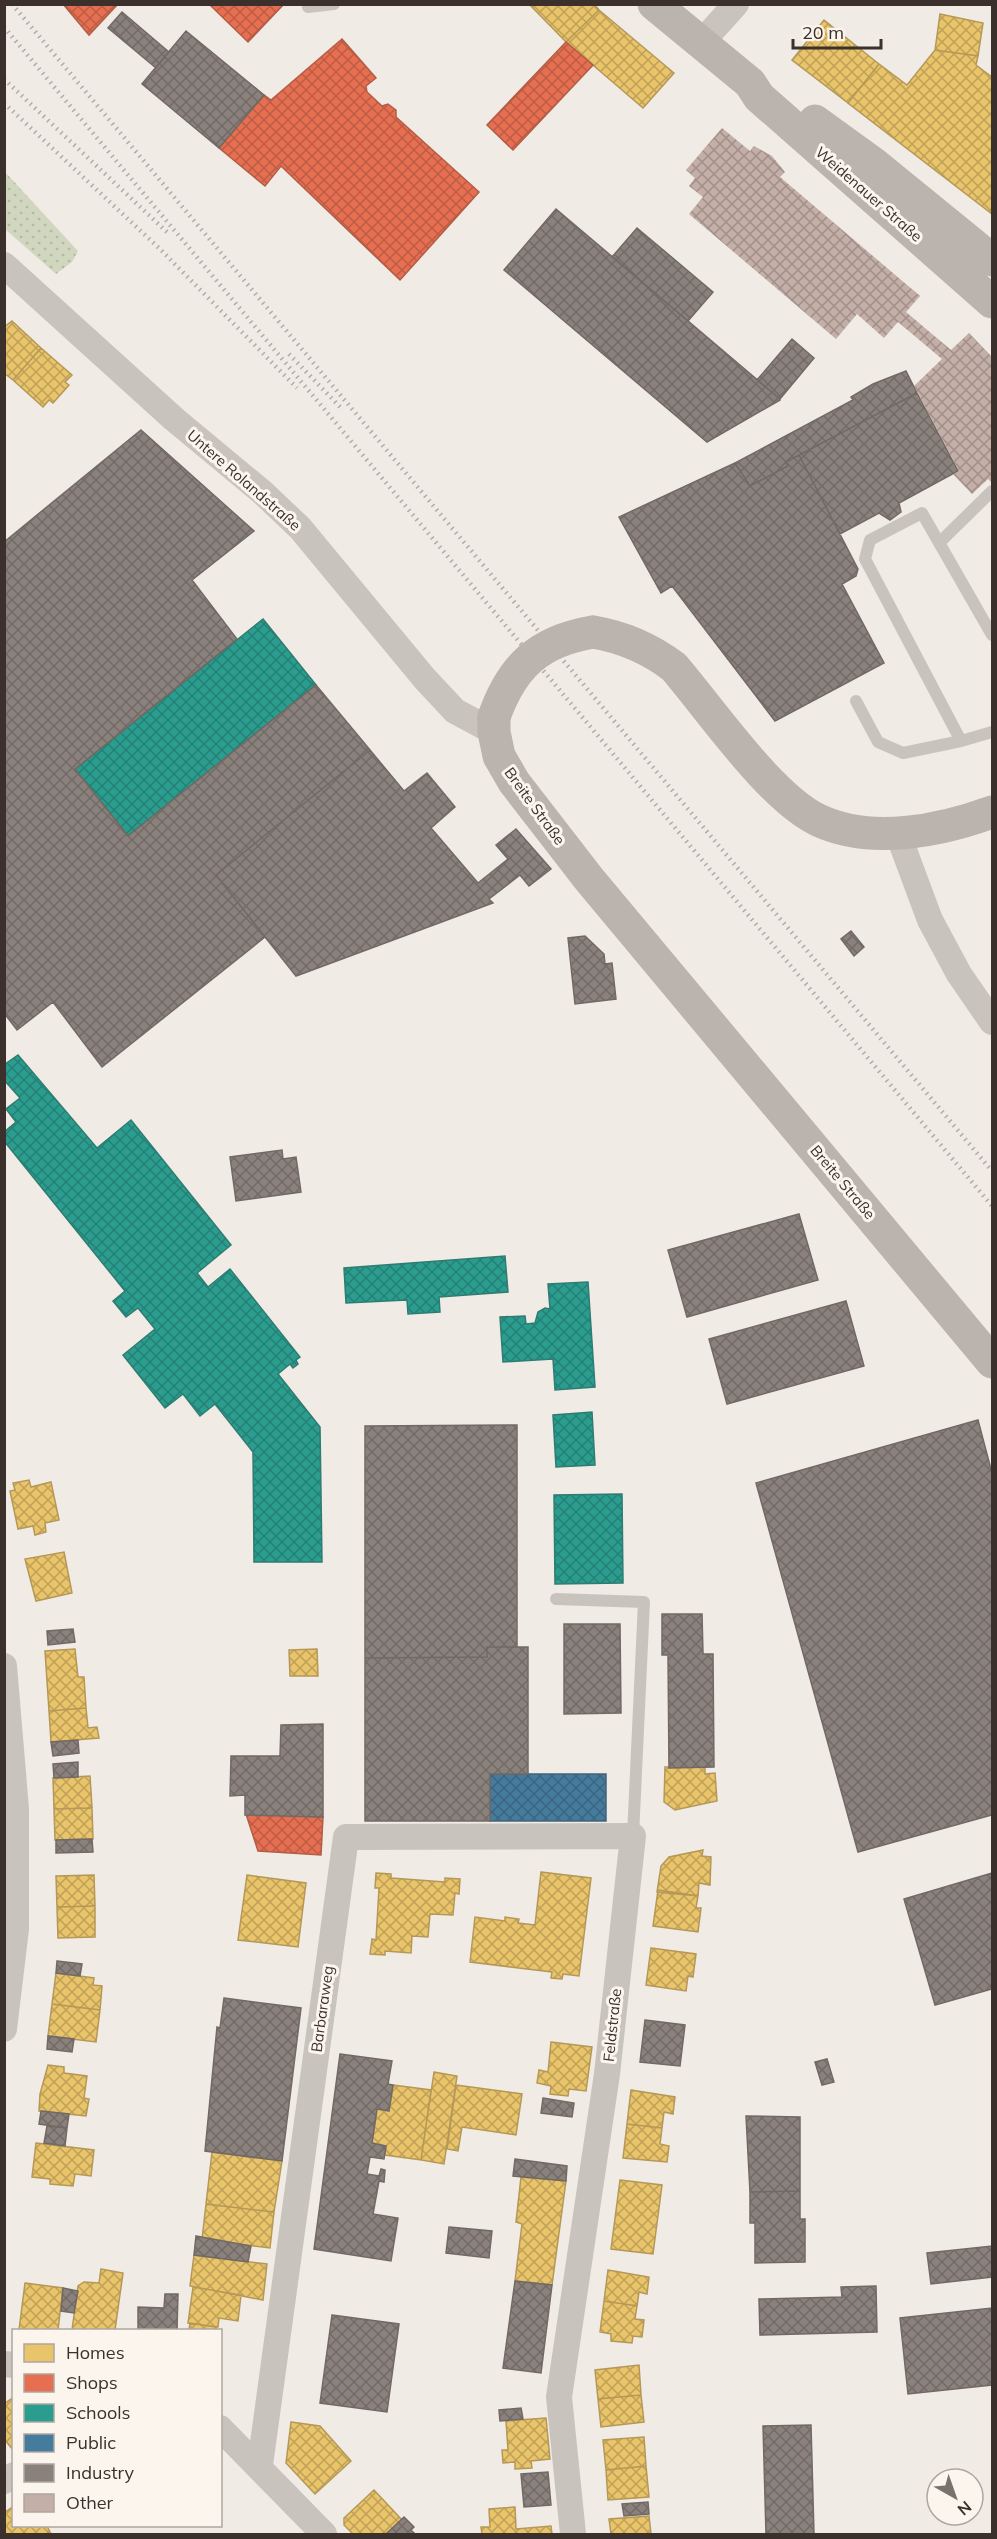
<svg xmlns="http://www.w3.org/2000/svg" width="997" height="2539" viewBox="0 0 997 2539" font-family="Mulish,sans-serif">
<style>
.park{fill:url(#park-dots)}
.homes{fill:url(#homes-cross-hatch);stroke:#b59857;stroke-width:1.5}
.shops{fill:url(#shops-cross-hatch);stroke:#b35c46;stroke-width:1.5}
.schools{fill:url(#schools-cross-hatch);stroke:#2f7c71;stroke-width:1.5}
.public{fill:url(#public-cross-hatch);stroke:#42647b;stroke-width:1.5}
.industry{fill:url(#industry-cross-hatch);stroke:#726964;stroke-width:1.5}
.building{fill:url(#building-cross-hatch)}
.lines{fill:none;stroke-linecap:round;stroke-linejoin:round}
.lane{stroke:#c9c3be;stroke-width:12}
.street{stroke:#c9c3be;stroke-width:26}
.secondary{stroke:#bab3ae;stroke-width:33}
.rail{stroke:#b1aca8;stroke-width:4.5;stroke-dasharray:1.5 4.5;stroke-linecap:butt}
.secondary-bridge{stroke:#bab3ae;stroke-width:33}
.labels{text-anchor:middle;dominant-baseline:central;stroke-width:6;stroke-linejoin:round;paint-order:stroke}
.street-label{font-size:15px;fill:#3b302b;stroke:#fbf5ee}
</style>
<defs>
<pattern id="park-dots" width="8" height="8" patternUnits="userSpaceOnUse" patternTransform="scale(1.5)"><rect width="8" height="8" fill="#d1d6bf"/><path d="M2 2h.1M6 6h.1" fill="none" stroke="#b4b8a4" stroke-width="1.8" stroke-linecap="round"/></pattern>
<pattern id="homes-cross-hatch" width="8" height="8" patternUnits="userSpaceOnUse" patternTransform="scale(1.5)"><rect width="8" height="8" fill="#e9c46a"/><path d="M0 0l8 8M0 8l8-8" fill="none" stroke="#bea057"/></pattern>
<pattern id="shops-cross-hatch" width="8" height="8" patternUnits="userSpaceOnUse" patternTransform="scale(1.5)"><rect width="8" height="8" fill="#e76f51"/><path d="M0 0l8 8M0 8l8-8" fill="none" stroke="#bc5c43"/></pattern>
<pattern id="schools-cross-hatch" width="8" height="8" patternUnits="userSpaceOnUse" patternTransform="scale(1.5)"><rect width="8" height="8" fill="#2a9d8f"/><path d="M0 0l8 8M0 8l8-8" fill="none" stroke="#258075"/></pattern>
<pattern id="public-cross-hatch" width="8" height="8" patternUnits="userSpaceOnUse" patternTransform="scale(1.5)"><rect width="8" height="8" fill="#457b9d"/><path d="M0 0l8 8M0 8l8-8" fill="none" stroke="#3b6580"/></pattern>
<pattern id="industry-cross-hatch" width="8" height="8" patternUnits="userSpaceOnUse" patternTransform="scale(1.5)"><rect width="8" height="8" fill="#8a817c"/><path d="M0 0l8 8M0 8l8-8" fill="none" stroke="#726a66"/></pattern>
<pattern id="building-cross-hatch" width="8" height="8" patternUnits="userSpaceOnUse" patternTransform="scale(1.5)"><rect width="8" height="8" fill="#c3afa7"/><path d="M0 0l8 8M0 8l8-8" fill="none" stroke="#a08f88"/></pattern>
</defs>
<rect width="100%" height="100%" fill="#f0ebe5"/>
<path class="park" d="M 5,172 L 78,251 L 72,262 L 56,274 L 5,229 Z"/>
<path class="homes" d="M 529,4 L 594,4 L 599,10 L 566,42 Z
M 599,10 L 674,73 L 643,108 L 566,42 Z
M 940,14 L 983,23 L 978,56 L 935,50 Z
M 824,20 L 879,64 L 848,103 L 792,60 Z
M 935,50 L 978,56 L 976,65 L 992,77 L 992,214 L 848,103 L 879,64 L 907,85 Z
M 12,321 L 41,348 L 13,380 L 4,373 L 4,327 Z
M 41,348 L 72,375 L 65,382 L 69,385 L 53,403 L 49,400 L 43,407 L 13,380 Z
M 29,1480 L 31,1487 L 51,1482 L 59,1520 L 45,1523 L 46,1532 L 35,1535 L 33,1526 L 18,1529 L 10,1491 L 15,1490 L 13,1483 Z
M 64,1552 L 72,1593 L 36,1601 L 25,1559 Z
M 75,1649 L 78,1677 L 84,1677 L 86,1708 L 49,1711 L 45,1651 Z
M 317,1649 L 318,1676 L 290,1676 L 289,1650 Z
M 86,1708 L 88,1728 L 97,1727 L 99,1738 L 51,1742 L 49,1711 Z
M 665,1767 L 705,1767 L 705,1774 L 715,1773 L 717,1801 L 675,1810 L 664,1802 Z
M 90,1776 L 92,1808 L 54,1809 L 53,1778 Z
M 92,1808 L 93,1839 L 55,1840 L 54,1809 Z
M 703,1850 L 702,1856 L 711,1857 L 710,1885 L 699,1883 L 698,1896 L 657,1892 L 661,1866 L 669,1857 Z
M 541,1872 L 591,1878 L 579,1976 L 563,1974 L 562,1979 L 551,1978 L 552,1972 L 470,1962 L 475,1917 L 505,1921 L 505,1917 L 519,1919 L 518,1923 L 535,1925 Z
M 376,1873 L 391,1874 L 391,1878 L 445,1882 L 445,1878 L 460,1879 L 459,1894 L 455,1893 L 453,1915 L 430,1914 L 428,1937 L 412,1936 L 411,1953 L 385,1951 L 385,1955 L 370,1954 L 372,1939 L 376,1940 L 379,1888 L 375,1888 Z
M 94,1875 L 95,1906 L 57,1907 L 56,1876 Z
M 247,1875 L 306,1883 L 298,1947 L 238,1940 Z
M 658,1890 L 698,1896 L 696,1908 L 701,1908 L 698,1932 L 653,1926 Z
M 95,1906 L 95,1937 L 58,1938 L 57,1907 Z
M 651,1948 L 696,1954 L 693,1977 L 688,1976 L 686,1991 L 646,1985 Z
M 56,1973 L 94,1978 L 93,1985 L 102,1986 L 100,2010 L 52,2004 Z
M 52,2004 L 100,2010 L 96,2042 L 48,2036 Z
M 551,2042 L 592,2047 L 586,2091 L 569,2089 L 568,2096 L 550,2094 L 551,2086 L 537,2083 L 539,2070 L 548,2072 Z
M 48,2065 L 64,2067 L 64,2073 L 87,2076 L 84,2098 L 89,2099 L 86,2116 L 39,2111 L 40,2094 Z
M 434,2072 L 457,2076 L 444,2164 L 421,2160 Z
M 393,2085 L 431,2090 L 421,2160 L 385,2155 L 386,2146 L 372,2143 L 377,2109 L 389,2111 Z
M 456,2085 L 522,2094 L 516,2135 L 462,2127 L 458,2151 L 447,2149 Z
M 631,2090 L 675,2097 L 673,2114 L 664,2112 L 662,2128 L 627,2124 Z
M 627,2124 L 662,2128 L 660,2144 L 669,2146 L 667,2162 L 623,2158 Z
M 36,2143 L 94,2150 L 91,2176 L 75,2174 L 73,2186 L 50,2184 L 50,2179 L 32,2177 Z
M 212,2152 L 282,2161 L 274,2212 L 206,2204 Z
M 521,2177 L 566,2181 L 552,2285 L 515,2281 L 522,2224 L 516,2222 Z
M 620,2180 L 662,2185 L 653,2254 L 611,2249 Z
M 206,2204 L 274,2212 L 270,2248 L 202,2239 Z
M 194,2255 L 267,2264 L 263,2300 L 190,2286 Z
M 101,2269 L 123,2273 L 115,2330 L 72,2330 L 78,2286 L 84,2282 L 99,2283 Z
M 608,2270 L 649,2277 L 647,2294 L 639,2292 L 637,2306 L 604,2301 Z
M 25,2283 L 63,2288 L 58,2330 L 19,2330 Z
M 193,2287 L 241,2295 L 238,2321 L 219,2318 L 218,2327 L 188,2323 Z
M 604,2301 L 637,2306 L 635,2319 L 644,2320 L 642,2337 L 633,2336 L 632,2343 L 611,2341 L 611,2334 L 600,2332 Z
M 190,2323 L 216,2327 L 216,2330 L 189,2330 Z
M 639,2365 L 641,2395 L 598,2399 L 595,2370 Z
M 641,2395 L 644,2422 L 601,2427 L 598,2399 Z
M 14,2397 L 14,2449 L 13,2450 L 4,2439 L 4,2404 Z
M 546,2418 L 550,2459 L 531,2461 L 532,2468 L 515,2469 L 515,2462 L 503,2463 L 502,2450 L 508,2450 L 506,2421 Z
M 291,2422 L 320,2426 L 351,2461 L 315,2494 L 286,2463 Z
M 644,2437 L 646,2466 L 606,2470 L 603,2440 Z
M 646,2466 L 649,2497 L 608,2500 L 606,2470 Z
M 374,2490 L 402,2520 L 386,2534 L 353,2534 L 344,2525 L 344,2518 Z
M 14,2506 L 14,2526 L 47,2526 L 51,2534 L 4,2534 L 4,2513 Z
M 515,2507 L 516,2529 L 551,2526 L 552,2534 L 482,2534 L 481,2527 L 490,2527 L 489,2509 Z
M 649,2516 L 651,2534 L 611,2534 L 609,2519 Z"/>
<path class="shops" d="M 63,4 L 118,4 L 89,35 Z
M 209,4 L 284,4 L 248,42 Z
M 342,39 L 376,78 L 366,86 L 367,92 L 382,106 L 388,104 L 396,110 L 396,117 L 479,192 L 400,280 L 281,166 L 265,186 L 219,148 L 264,95 L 271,100 Z
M 566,42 L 593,65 L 513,150 L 487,125 Z
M 246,1814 L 323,1817 L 321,1855 L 258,1851 Z"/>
<path class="schools" d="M 263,619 L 316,685 L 128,836 L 75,769 Z
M 18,1055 L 97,1148 L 131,1120 L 231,1245 L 197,1273 L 208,1287 L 230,1269 L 300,1357 L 296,1360 L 298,1364 L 293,1368 L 290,1364 L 278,1374 L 320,1427 L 322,1562 L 254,1562 L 253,1452 L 215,1404 L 200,1416 L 183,1394 L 165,1408 L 123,1355 L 155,1329 L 138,1308 L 126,1317 L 113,1301 L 125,1291 L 4,1141 L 4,1132 L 16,1122 L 6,1109 L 20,1098 L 4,1080 L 4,1065 Z
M 505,1256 L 508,1292 L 439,1297 L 440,1312 L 408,1314 L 407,1300 L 346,1303 L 344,1268 Z
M 588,1282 L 595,1387 L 555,1390 L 553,1359 L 503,1362 L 500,1317 L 525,1316 L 526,1324 L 535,1323 L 538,1312 L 545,1308 L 550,1309 L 548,1284 Z
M 592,1412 L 595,1465 L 556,1467 L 553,1415 Z
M 622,1494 L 623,1583 L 555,1584 L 554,1495 Z"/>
<path class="public" d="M 490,1774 L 606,1774 L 606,1821 L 490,1821 Z"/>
<path class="industry" d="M 122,12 L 169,52 L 156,68 L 108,28 Z
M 186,31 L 264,95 L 219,148 L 142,84 Z
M 556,209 L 780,399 L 780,400 L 707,442 L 504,270 Z
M 637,228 L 713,292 L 688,321 L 612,257 Z
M 792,339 L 814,358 L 780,399 L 757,380 Z
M 906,371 L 917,393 L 786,462 L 788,466 L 750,486 L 735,463 L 853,400 L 851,397 L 873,384 Z
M 917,393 L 958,471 L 899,503 L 901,512 L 890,520 L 879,513 L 840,534 L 799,455 Z
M 141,430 L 254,531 L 192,580 L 237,639 L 75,769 L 128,836 L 316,685 L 370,750 L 216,875 L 265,937 L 102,1067 L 53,1002 L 17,1030 L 4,1013 L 4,542 Z
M 799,455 L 858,569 L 856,576 L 842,584 L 884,663 L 775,721 L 672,586 L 661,593 L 619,517 L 735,463 L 750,486 L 788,466 L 786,462 Z
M 370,750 L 404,791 L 427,773 L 455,807 L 431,828 L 478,883 L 508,859 L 496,845 L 516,829 L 551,869 L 529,886 L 520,875 L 489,899 L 493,903 L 296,976 L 216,875 Z
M 851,931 L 864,947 L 854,956 L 841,939 Z
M 585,936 L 604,954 L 605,964 L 612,963 L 616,999 L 575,1004 L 568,938 Z
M 282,1150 L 283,1159 L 296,1157 L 301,1192 L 236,1201 L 230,1157 Z
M 799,1214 L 818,1280 L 687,1317 L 668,1250 Z
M 846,1301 L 864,1366 L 727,1404 L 709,1339 Z
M 978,1420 L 992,1473 L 992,1815 L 858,1852 L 756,1483 Z
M 517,1425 L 517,1647 L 487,1647 L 487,1657 L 365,1658 L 365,1426 Z
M 662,1614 L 702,1614 L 703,1654 L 713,1654 L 714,1767 L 669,1768 L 668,1655 L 662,1655 Z
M 564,1624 L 620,1624 L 621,1713 L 564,1714 Z
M 73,1629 L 75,1642 L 48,1645 L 47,1631 Z
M 487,1647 L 528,1647 L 528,1774 L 490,1774 L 490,1821 L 365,1821 L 365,1658 L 487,1657 Z
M 323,1724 L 323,1817 L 245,1815 L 245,1795 L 230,1796 L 231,1756 L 280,1756 L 281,1725 Z
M 78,1740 L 79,1753 L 53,1756 L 51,1742 Z
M 78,1762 L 78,1777 L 54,1778 L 53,1764 Z
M 92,1839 L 93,1852 L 56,1853 L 56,1840 Z
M 992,1873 L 992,1989 L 935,2005 L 904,1899 Z
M 57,1961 L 82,1964 L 80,1976 L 56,1973 Z
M 224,1998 L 301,2008 L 282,2161 L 205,2151 L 217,2027 L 220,2028 Z
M 645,2020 L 685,2025 L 680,2066 L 640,2062 Z
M 48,2036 L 74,2039 L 72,2052 L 47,2049 Z
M 340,2054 L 392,2061 L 388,2084 L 393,2085 L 389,2111 L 377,2109 L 372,2143 L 386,2146 L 384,2159 L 370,2157 L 367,2174 L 379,2176 L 381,2169 L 385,2170 L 384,2182 L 379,2181 L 373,2214 L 398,2218 L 391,2261 L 314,2249 Z
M 827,2059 L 834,2082 L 822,2085 L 815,2062 Z
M 543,2098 L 574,2103 L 572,2117 L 541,2113 Z
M 41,2111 L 69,2114 L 67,2128 L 39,2124 Z
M 746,2116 L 800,2117 L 800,2191 L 750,2192 Z
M 47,2126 L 67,2128 L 65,2146 L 44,2143 Z
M 515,2159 L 567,2166 L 566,2181 L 513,2176 Z
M 800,2191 L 800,2219 L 805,2219 L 805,2262 L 755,2263 L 755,2223 L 750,2223 L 750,2192 Z
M 449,2227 L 492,2231 L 489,2258 L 446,2253 Z
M 196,2236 L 251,2246 L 248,2262 L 194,2255 Z
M 992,2246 L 992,2277 L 931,2284 L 927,2253 Z
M 515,2281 L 552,2285 L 541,2373 L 503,2368 Z
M 876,2286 L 877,2332 L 760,2335 L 759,2299 L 842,2297 L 841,2287 Z
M 63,2288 L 78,2291 L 74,2313 L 61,2311 Z
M 165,2294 L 178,2294 L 177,2330 L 138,2330 L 138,2307 L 164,2308 Z
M 992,2308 L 992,2385 L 908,2394 L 900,2318 Z
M 332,2315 L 399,2324 L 387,2412 L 320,2403 Z
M 521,2408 L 523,2419 L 500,2421 L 499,2410 Z
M 811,2425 L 814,2534 L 766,2534 L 763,2426 Z
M 548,2472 L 551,2505 L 524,2507 L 521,2474 Z
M 648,2502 L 649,2514 L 624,2516 L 622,2504 Z
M 404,2517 L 414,2527 L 411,2530 L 415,2534 L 386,2534 Z"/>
<path class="building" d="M 722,128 L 750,151 L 754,146 L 772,156 L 785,172 L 780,177 L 920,296 L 906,312 L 951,350 L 969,333 L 992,357 L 992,483 L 988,479 L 972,494 L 953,474 L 959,471 L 914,386 L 942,359 L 898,322 L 884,338 L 857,314 L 836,339 L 689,214 L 703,197 L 689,186 L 695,178 L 686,170 Z"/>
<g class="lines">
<path class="lane" d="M 308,7 L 334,4
M 939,543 L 992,491
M 992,635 L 922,513 L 870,540 L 865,559 L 961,741 L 992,732
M 856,701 L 878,742 L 903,753 L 961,741
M 556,1599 L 644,1602 L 633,1836"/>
<path class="street" d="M 700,44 L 736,4
M 4,265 L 174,419 L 262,492 L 300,528 L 425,679 L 455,711 L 494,732
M 898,834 L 930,920 L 959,974 L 992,1022
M 4,1666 L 16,1809 L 16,1929 L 4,2029
M 4,2364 L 14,2365
M 220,2428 L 324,2534
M 260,2465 L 346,1837 L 633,1836 L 607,2074 L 559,2397 L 573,2534
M 4,2481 L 14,2475"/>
<path class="secondary" d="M 654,4 L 750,83 L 759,97 L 992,302
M 815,121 L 873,163 L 992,260
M 593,632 C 623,637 649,648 674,667 C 710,709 770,797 818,820 C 871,845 940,831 992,812
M 494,717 L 494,732 L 499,756 L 514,782 L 589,879 L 992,1362"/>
<path class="rail" d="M 12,4 L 992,1171
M 4,27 L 992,1206
M 4,79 L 168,233
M 4,103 L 160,249 L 297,388
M 289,354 L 341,408"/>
<path class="secondary-bridge" d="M 494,717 C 512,666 539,641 593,632"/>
</g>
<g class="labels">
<g class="street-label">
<text transform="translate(869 194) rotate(41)">Weidenauer Straße</text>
<text transform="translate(244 480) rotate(41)">Untere Rolandstraße</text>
<text transform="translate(535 806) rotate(54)">Breite Straße</text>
<text transform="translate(843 1182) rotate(50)">Breite Straße</text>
<text transform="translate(322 2009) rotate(-82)">Barbaraweg</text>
<text transform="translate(612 2025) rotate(-84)">Feldstraße</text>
</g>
</g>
<rect width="997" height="2539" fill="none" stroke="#3b302b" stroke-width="12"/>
<rect x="12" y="2329" width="210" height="198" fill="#fbf5ee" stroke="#aea6a0" stroke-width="1.5"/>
<rect x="24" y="2344" width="30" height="18" fill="#e9c46a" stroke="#aea6a0" stroke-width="1.5"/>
<text x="66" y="2359" font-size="18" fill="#3b302b">Homes</text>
<rect x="24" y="2374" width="30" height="18" fill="#e76f51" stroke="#aea6a0" stroke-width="1.5"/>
<text x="66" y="2389" font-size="18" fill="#3b302b">Shops</text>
<rect x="24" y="2404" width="30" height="18" fill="#2a9d8f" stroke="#aea6a0" stroke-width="1.5"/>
<text x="66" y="2419" font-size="18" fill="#3b302b">Schools</text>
<rect x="24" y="2434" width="30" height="18" fill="#457b9d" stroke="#aea6a0" stroke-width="1.5"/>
<text x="66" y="2449" font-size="18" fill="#3b302b">Public</text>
<rect x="24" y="2464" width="30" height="18" fill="#8a817c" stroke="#aea6a0" stroke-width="1.5"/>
<text x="66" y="2479" font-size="18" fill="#3b302b">Industry</text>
<rect x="24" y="2494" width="30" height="18" fill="#c3afa7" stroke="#aea6a0" stroke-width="1.5"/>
<text x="66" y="2509" font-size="18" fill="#3b302b">Other</text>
<g transform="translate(955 2497) rotate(140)"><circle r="28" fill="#fbf5ee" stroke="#aea6a0" stroke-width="1.5"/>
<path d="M0-4.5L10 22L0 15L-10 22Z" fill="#7a716c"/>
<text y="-9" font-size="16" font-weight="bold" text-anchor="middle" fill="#3b302b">N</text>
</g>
<path d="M793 39v9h88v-9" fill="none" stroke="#3b302b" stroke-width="3"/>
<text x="802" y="39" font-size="18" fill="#3b302b" stroke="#fbf5ee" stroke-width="4.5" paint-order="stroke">20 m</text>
</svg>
